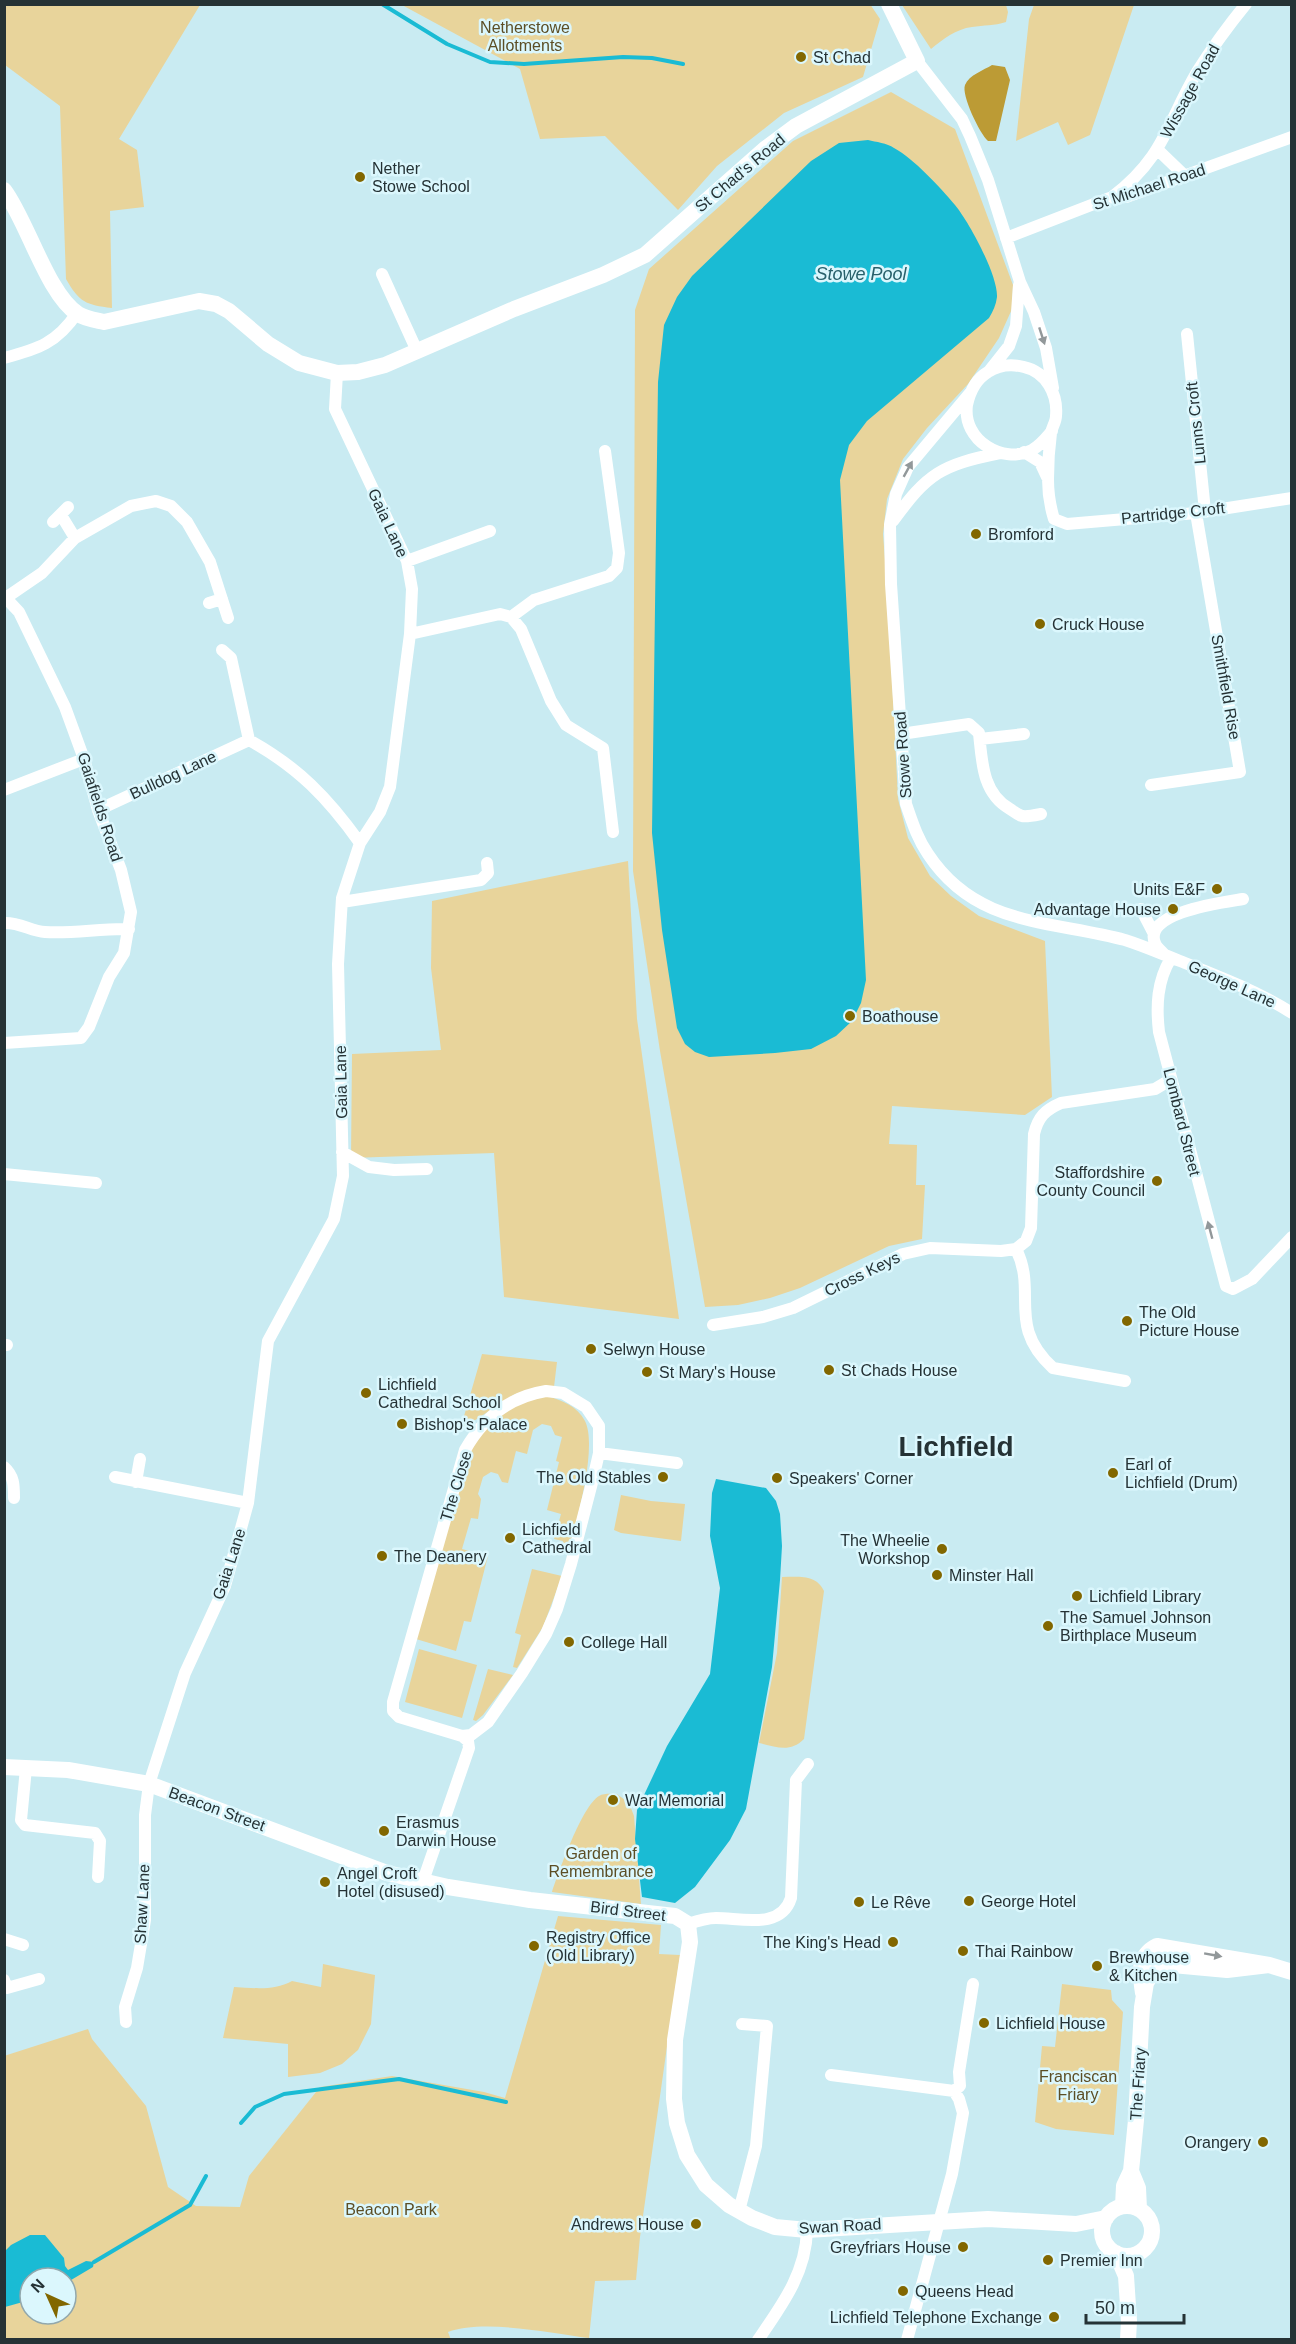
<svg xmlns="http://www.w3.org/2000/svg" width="1296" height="2344" viewBox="0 0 1296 2344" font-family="Arial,sans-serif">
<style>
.green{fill:#e8d49b;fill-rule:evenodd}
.forest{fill:#bc9b35}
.water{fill:#1abbd4}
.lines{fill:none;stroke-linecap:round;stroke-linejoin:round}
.stream{stroke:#1abbd4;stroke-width:4}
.street{stroke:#fff;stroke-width:12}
.secondary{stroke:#fff;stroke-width:16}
.oneway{fill:#92989a}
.poi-dot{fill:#826700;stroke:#dbf7fd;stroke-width:2}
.labels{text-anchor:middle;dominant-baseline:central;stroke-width:5;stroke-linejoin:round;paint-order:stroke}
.park-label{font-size:16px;fill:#5c4e25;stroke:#dbf7fd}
.poi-label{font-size:16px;fill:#253235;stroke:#dbf7fd;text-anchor:start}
.street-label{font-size:16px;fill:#253235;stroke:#dbf7fd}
.water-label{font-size:18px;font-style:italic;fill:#28616c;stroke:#dbf7fd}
.town-label{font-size:28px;font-weight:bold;fill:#253235;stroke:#dbf7fd}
</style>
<rect width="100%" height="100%" fill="#c9ebf2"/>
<path class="green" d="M 5,4 L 200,5 L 119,139 L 137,150 L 144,207 L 110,211 L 112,308 C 86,305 79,302 66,279 L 60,106 L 5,65 Z
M 870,4 L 880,19 L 863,77 L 784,113 L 717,166 L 678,210 L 605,136 L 540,139 L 520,69 L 402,5 Z
M 902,5 L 1006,5 L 1008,12 L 1006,22 C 994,26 984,25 972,27 C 956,29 943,39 931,49 Z
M 1034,5 L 1134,5 L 1090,135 L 1068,145 L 1058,122 L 1016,141 L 1029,19 Z
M 891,92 L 955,129 L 1013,285 L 1012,309 L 999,338 L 968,384 L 927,428 L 903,459 L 887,499 L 883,534 L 888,597 L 898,799 L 908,838 L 930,876 L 951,896 L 979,916 L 1045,941 L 1052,1097 L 1025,1115 L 892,1106 L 889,1144 L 917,1145 L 916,1185 L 925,1185 L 922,1239 L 889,1246 L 800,1288 L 770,1298 L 738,1305 L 705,1307 L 660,1051 L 633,871 L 635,310 L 649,269 L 793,141 Z
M 628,861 L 637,1019 L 679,1319 L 504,1297 L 494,1153 L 351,1158 L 352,1054 L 441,1050 L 431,968 L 432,901 Z
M 482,1354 L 557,1362 L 554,1387 L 515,1394 L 460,1430 Z
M 548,1396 C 563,1401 577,1406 585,1421 C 598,1447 576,1524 568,1552 L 561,1550 L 563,1541 L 554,1539 L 561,1514 L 547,1510 L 559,1462 L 556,1461 L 562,1437 L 555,1435 L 551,1426 L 542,1424 L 533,1430 L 527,1454 L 516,1451 L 508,1483 L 502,1482 L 498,1474 L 491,1472 L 483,1477 L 478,1494 L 481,1499 L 478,1519 L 471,1518 L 462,1549 L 488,1556 L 471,1622 L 464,1621 L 456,1651 L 416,1639 L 470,1451 L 491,1421 L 515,1404 Z
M 621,1495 L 651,1501 L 685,1504 L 681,1541 L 621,1533 L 614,1530 Z
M 532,1569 L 562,1576 L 543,1627 L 517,1668 L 513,1667 L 521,1635 L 515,1633 Z
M 782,1577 C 799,1577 816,1574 824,1591 L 804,1739 C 790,1753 777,1747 759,1743 L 777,1653 Z
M 419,1649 L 477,1665 L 462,1718 L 405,1702 Z
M 488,1669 L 513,1675 L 483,1715 L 476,1721 L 473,1720 Z
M 617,1794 L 629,1803 L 634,1816 L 641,1904 L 552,1892 C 559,1871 582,1806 599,1796 C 604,1793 612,1794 617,1794 Z
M 558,1916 L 661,1925 L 659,1954 L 680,1955 L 640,2237 L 636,2280 L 595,2281 L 589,2338 C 550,2333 484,2319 448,2332 L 451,2340 L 5,2339 L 4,2056 L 88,2029 L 92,2039 L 146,2106 L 168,2187 L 196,2206 L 240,2207 L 249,2176 L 320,2087 L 392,2076 L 484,2092 L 505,2098 ZM 30,2278 L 66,2278 L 66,2314 L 30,2314 Z
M 323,1964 L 375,1975 L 371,2024 L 358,2050 L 342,2064 L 320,2073 L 288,2077 L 288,2044 L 223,2038 L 234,1987 C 254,1988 274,1991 292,1981 L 321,1987 Z
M 1062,1984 L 1111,1990 L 1112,2000 L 1123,2012 L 1114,2135 L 1056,2129 L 1035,2122 L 1042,2046 L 1055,2047 Z"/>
<path class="forest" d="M 992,65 L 1005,67 L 1010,80 L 996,141 L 988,141 C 980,134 961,95 965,85 C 969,75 984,70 992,65 Z"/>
<path class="water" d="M 868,140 C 876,142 887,143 894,148 C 914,159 940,187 955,205 C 969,222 998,275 997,297 C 996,305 993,311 989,318 L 867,421 L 849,445 L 840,480 L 866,980 L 861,1003 L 852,1021 L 836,1036 L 811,1049 L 775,1053 L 709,1057 L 695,1052 L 685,1044 L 677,1028 L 662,930 L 652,833 L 658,382 L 664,325 L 677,297 L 692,276 L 811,161 L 839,143 Z
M 716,1479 L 766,1488 L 776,1501 L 780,1514 L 782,1546 L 780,1580 L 772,1667 L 746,1809 L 730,1840 L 695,1887 L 675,1903 L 642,1897 L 635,1839 L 637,1810 L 667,1746 L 710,1674 L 720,1588 L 710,1536 L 712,1493 Z
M 30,2235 L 45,2235 L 64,2258 L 65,2266 L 68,2270 L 86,2261 L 94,2262 L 93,2267 L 66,2283 L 66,2278 L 30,2278 L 30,2300 L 5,2307 L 5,2251 L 11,2245 Z"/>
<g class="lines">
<path class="stream" d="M 382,4 L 447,44 L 490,62 L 524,64 L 623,57 L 652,58 L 683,64
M 241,2123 L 255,2107 L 284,2094 L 399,2079 L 506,2102
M 94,2262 L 190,2205 L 206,2176"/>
<path class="street" d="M 917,61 L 962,119 L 970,136 L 988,180 L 1020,282 L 1034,312 L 1046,348 L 1053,388
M 1158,150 L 1185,176
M 1112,197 C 1164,158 1167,123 1197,72 C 1212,48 1228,26 1246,4
M 1006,238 L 1112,197 L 1126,197 L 1292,137
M 382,274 L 417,351
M 1187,334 L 1205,511
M 4,358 C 38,349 57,343 77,313
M 990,370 L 1009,346 L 1016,326 L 1019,285
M 970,393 L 908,467 L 896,494 L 890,525 L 891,584 L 906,804 C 912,821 917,838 928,854 C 976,927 1050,920 1125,940 C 1144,946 1162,954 1180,961 C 1218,976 1257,991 1292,1013
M 1052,431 C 1046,438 1041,445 1032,450 C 1003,465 962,440 967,405 C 970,391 976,379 988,372 C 999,365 1012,364 1024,367 C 1046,372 1058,394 1056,416 C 1056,422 1052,427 1051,433 C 1049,448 1048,464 1048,479 C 1048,493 1050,506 1054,519 L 1067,524 L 1196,513 L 1292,498
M 1024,452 L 1040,462 L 1047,477
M 61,515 L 75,538
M 893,521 C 928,473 941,465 1000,453
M 53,522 L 68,507
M 407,561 L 490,531
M 4,596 L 19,612 L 65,707 L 84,759 L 98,810 L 121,870 L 131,912 L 124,953 L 109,977 L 89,1027 L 81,1038 L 4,1043
M 7,597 L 42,573 L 75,538 L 131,506 L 156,501 L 171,506 L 187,522 L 210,562 L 228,618
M 209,603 L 222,599
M 511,617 L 534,600 L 609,576 L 617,568 L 619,553 L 605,451
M 410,634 L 500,614 L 511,617 L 521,629 L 551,701 L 566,725 L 603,748 L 613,832
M 222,650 L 231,658 L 249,740
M 901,734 L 969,724 L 979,733 C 982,761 982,793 1010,809 C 1013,811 1018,815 1022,816 C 1027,817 1036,815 1041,814
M 980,739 L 1024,734
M 1151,785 L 1240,772 L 1196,513
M 4,790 L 84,759
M 98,810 L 249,740 C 298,767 328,798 360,843
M 342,902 L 481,880 L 488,873 L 487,863
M 1141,909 L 1154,934
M 4,923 C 19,922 31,931 45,932 C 73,934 101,928 129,929
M 1164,954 C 1161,951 1156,947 1155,943 C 1142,912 1226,902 1243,899
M 1171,958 C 1157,981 1156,1006 1159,1032 L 1226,1286 L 1233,1289 L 1252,1279 L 1292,1237
M 342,1152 L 369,1167 L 394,1170 L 427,1169
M 4,1174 L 96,1183
M 1016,1249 C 1038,1293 1006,1325 1053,1368 L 1125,1381
M 713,1325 L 763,1317 L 793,1308 L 903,1254 L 930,1248 L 1001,1251 L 1016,1249 L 1026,1241 L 1031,1228 L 1034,1134 C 1038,1117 1045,1110 1061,1103 L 1155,1089 L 1170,1080
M 4,1345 L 7,1345
M 546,1391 L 563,1393 L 586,1407 L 599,1426 L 599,1453 L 594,1475 L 571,1564 L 557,1609 L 546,1634 L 522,1673 L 488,1722 L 471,1735 L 462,1736 L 399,1717 L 393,1711 L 393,1702 L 465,1450 C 483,1418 509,1397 546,1391 Z
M 599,1453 L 677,1463
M 4,1467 C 14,1476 14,1485 14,1498
M 115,1477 L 248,1503
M 136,1482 L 140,1459
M 26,1768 L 21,1820 L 25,1825 L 95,1833 L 100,1841 L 98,1877
M 423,1881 L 469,1748 L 468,1741 L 462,1736
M 688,1924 C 697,1921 706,1918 716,1918 C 741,1918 781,1930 791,1898 L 796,1780 L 808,1764
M 4,1939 L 23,1945
M 4,1980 L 7,1988 L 39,1979
M 126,2022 L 125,2007 L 137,1968 L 145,1920 L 145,1815 L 149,1784 L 185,1673 L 225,1586 L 248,1503 L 268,1341 L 334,1219 L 343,1176 L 338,964 L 342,898 L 360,843 L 380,812 L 390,787 L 410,634 L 412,589 L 407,561 L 335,409 L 337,373
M 831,2075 L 954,2091 L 959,2099 L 963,2113 L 952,2174 L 907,2340
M 954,2091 L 960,2086 L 959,2072 L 973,1984
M 739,2211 L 756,2146 L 767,2026 L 742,2024
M 758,2340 C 782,2305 806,2273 807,2230"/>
<path class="secondary" d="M 4,190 C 27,220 47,294 78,314 C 86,319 95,320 104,322 L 199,301 L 216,304 L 229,311 L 268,344 L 299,363 L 337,373 L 358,372 L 385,365 L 514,309 L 603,275 L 645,255 L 765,149 L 796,126 L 917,61 L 889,4
M 4,1767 L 68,1770 L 149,1784 L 387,1873 L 448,1887 L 530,1900 L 675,1916 L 688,1924 L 690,1942 L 675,2040 L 674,2099 L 677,2123 L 687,2155 L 706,2185 L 729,2205 L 752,2218 L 775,2227 L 807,2230 L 988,2219 L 1076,2224 L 1106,2218
M 1143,1993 C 1140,1974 1137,1956 1157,1946 L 1269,1965 L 1292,1972
M 1131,2171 L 1138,2188 L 1139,2209
M 1123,2206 L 1124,2186 L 1131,2171 L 1136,2120 L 1142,2007 L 1146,1983 L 1155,1969 L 1162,1964 L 1227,1970 L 1269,1965
M1102 2231a25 25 0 1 1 50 0a25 25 0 1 1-50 0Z
M 1116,2253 L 1126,2276 L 1129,2321 L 1128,2340"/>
</g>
<defs><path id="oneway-solid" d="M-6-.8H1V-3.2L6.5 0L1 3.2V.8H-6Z" transform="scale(1.5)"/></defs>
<g class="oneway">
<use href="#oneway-solid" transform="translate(1042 336) rotate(72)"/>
<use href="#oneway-solid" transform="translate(908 469) rotate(-61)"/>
<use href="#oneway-solid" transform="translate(1210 1230) rotate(-105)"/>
<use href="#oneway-solid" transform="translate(1213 1955) rotate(10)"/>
</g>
<g class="poi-dot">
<circle cx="801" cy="57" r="6"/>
<circle cx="360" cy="177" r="6"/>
<circle cx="976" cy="534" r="6"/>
<circle cx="1040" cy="624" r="6"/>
<circle cx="1217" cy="889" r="6"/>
<circle cx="1173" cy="909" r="6"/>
<circle cx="850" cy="1016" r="6"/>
<circle cx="1157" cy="1181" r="6"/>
<circle cx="1127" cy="1321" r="6"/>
<circle cx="591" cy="1349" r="6"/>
<circle cx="829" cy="1370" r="6"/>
<circle cx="647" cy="1372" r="6"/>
<circle cx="366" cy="1393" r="6"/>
<circle cx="402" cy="1424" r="6"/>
<circle cx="1113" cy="1473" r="6"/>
<circle cx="663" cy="1477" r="6"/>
<circle cx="777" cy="1478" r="6"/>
<circle cx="510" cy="1538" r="6"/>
<circle cx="942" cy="1549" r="6"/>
<circle cx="382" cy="1556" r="6"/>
<circle cx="937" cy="1575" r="6"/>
<circle cx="1077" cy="1596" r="6"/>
<circle cx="1048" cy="1626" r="6"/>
<circle cx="569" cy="1642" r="6"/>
<circle cx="613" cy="1800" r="6"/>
<circle cx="384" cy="1831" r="6"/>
<circle cx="325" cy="1882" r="6"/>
<circle cx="969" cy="1901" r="6"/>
<circle cx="859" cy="1902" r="6"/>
<circle cx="893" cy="1942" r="6"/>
<circle cx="534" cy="1946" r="6"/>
<circle cx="963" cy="1951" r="6"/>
<circle cx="1097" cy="1966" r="6"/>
<circle cx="984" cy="2023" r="6"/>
<circle cx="1263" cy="2142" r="6"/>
<circle cx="696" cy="2224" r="6"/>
<circle cx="963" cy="2247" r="6"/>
<circle cx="1048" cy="2260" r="6"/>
<circle cx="903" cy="2291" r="6"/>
<circle cx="1054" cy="2317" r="6"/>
</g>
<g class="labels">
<g class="park-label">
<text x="525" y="27">Netherstowe<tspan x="525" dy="18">Allotments</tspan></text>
<text x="601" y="1853">Garden of<tspan x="601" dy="18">Remembrance</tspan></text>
<text x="1078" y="2076">Franciscan<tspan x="1078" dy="18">Friary</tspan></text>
<text x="391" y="2209">Beacon Park</text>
</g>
<g class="poi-label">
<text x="813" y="57">St Chad</text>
<text x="372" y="168">Nether<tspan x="372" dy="18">Stowe School</tspan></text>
<text x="988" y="534">Bromford</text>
<text x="1052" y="624">Cruck House</text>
<text x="1205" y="889" text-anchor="end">Units E&amp;F</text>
<text x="1161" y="909" text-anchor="end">Advantage House</text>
<text x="862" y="1016">Boathouse</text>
<text x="1145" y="1172" text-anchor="end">Staffordshire<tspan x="1145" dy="18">County Council</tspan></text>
<text x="1139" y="1312">The Old<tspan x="1139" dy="18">Picture House</tspan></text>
<text x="603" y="1349">Selwyn House</text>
<text x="841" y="1370">St Chads House</text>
<text x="659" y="1372">St Mary's House</text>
<text x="378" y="1384">Lichfield<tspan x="378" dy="18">Cathedral School</tspan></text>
<text x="414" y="1424">Bishop's Palace</text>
<text x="1125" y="1464">Earl of<tspan x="1125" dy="18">Lichfield (Drum)</tspan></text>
<text x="651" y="1477" text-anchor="end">The Old Stables</text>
<text x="789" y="1478">Speakers' Corner</text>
<text x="522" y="1529">Lichfield<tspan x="522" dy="18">Cathedral</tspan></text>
<text x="930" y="1540" text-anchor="end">The Wheelie<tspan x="930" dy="18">Workshop</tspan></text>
<text x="394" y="1556">The Deanery</text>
<text x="949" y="1575">Minster Hall</text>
<text x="1089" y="1596">Lichfield Library</text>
<text x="1060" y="1617">The Samuel Johnson<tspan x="1060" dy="18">Birthplace Museum</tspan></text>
<text x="581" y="1642">College Hall</text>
<text x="625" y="1800">War Memorial</text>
<text x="396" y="1822">Erasmus<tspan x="396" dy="18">Darwin House</tspan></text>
<text x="337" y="1873">Angel Croft<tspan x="337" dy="18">Hotel (disused)</tspan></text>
<text x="981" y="1901">George Hotel</text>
<text x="871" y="1902">Le Rêve</text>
<text x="546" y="1937">Registry Office<tspan x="546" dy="18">(Old Library)</tspan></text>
<text x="881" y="1942" text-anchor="end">The King's Head</text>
<text x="975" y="1951">Thai Rainbow</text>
<text x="1109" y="1957">Brewhouse<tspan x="1109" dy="18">&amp; Kitchen</tspan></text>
<text x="996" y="2023">Lichfield House</text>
<text x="1251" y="2142" text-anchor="end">Orangery</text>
<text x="684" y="2224" text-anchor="end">Andrews House</text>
<text x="951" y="2247" text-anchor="end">Greyfriars House</text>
<text x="1060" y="2260">Premier Inn</text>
<text x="915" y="2291">Queens Head</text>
<text x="1042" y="2317" text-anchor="end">Lichfield Telephone Exchange</text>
</g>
<g class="street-label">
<text transform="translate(1190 91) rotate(-61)">Wissage Road</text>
<text transform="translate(740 173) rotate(-40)">St Chad's Road</text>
<text transform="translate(1149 187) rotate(-18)">St Michael Road</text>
<text transform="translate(1196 423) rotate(-96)">Lunns Croft</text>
<text transform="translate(1173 513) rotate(-6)">Partridge Croft</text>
<text transform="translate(388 523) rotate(65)">Gaia Lane</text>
<text transform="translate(1226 687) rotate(80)">Smithfield Rise</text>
<text transform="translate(903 755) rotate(-94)">Stowe Road</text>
<text transform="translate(173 775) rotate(-25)">Bulldog Lane</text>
<text transform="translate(100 807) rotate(72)">Gaiafields Road</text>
<text transform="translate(1232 984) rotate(24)">George Lane</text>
<text transform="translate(341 1082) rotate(-91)">Gaia Lane</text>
<text transform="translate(1182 1122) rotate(76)">Lombard Street</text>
<text transform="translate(862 1274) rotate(-26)">Cross Keys</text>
<text transform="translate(456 1486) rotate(-73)">The Close</text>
<text transform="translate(229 1564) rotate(-72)">Gaia Lane</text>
<text transform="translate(217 1809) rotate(20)">Beacon Street</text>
<text transform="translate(142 1904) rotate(-87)">Shaw Lane</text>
<text transform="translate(628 1911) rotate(7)">Bird Street</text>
<text transform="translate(1138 2084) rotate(-86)">The Friary</text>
<text transform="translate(840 2226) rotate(-3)">Swan Road</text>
</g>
<g class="water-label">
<text x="861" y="274">Stowe Pool</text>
</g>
<g class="town-label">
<text x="956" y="1446">Lichfield</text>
</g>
</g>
<rect width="1296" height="2344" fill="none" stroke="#253235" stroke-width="12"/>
<g transform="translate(48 2296) rotate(315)"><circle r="28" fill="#dbf7fd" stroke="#92a8ad" stroke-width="1.5"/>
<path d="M0-4.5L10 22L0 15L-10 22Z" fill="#826700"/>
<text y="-9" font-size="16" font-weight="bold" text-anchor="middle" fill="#253235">N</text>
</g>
<path d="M1086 2314v9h98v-9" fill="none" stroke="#253235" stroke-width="3"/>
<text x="1095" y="2314" font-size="18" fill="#253235" stroke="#dbf7fd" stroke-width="4.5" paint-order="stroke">50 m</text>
</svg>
